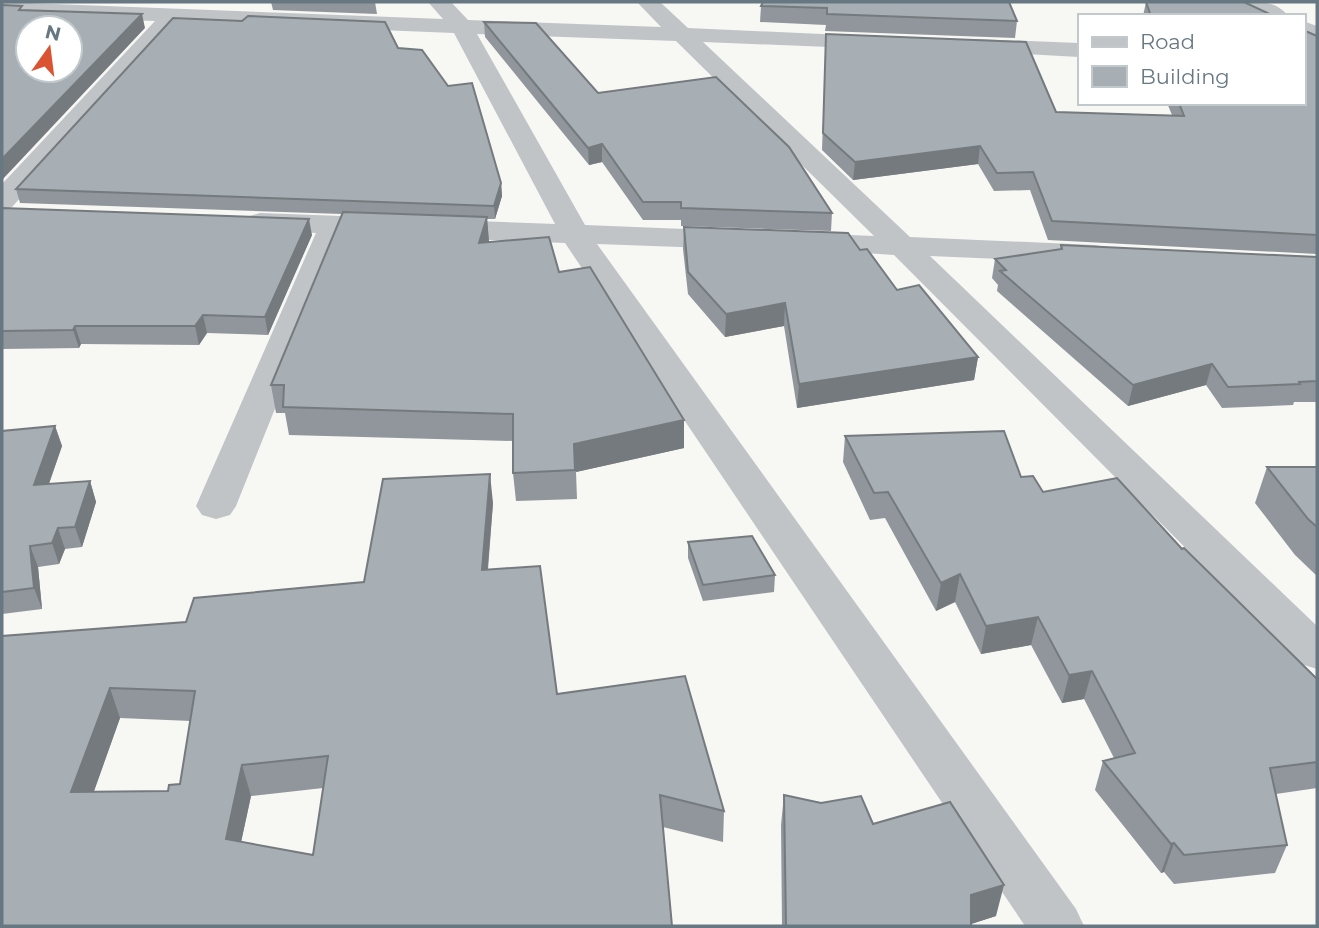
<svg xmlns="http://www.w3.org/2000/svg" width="1319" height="928" viewBox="0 0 1319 928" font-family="Montserrat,sans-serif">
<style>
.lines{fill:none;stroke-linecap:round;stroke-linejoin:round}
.minor{fill:#c0c4c7;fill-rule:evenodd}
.wall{fill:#90969b;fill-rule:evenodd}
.shaded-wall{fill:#757a7e}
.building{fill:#a7afb4;stroke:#757a7e;stroke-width:2;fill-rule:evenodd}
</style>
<rect width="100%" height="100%" fill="#f7f7f4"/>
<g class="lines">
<path class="minor" d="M 2,2 L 443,19 L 428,2 L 451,2 L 468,20 L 661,27 L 637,2 L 660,2 L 688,28 L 886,37 L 889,42 L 886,47 L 878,49 L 703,42 L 910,237 L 1095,245 L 1106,247 L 1110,254 L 1106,261 L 1095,263 L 930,256 L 1317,626 L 1317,669 L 1301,664 L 894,255 L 791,248 L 787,242 L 791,236 L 802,233 L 874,236 L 676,41 L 477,34 L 585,225 L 735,231 L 746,234 L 750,240 L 746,246 L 735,249 L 597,244 L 1076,909 L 1084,926 L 1025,926 L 565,243 L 345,234 L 236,506 L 230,515 L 216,519 L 202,515 L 196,506 L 316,233 L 250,228 L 245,222 L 250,216 L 260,213 L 555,224 L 454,33 L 178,22 L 12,207 L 2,210 L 2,184 L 155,21 L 2,16 Z
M 1237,2 C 1255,1 1276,0 1288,16 C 1270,16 1249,18 1237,2 Z
M 1303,21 L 1317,26 L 1317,42 L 1303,37 Z
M 976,39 L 1079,43 L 1079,57 L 968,51 L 964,46 L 968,41 Z"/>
</g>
<path class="wall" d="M 271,2 L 375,2 L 377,14 L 273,10 Z
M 763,2 L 1017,21 L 1015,38 L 825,31 L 826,25 L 760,22 L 761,6 Z
M 1146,2 L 1274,16 L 1143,16 Z
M 484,22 L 598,93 L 832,213 L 831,231 L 681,226 L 681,220 L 643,220 L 602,162 L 589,165 L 485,37 Z
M 826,34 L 1056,112 L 1172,115 L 1167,103 L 1303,103 L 1317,36 L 1317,254 L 1048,240 L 1030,190 L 994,191 L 978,164 L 853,180 L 822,150 Z
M 398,48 L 501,183 L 502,196 L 495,219 L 487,219 L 489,242 L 559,272 L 684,448 L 576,472 L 577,499 L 516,501 L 513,473 L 513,441 L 289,435 L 285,413 L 276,413 L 271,385 L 342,214 L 20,203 L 16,189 Z
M 2,208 L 312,235 L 268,335 L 207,333 L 199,345 L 81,344 L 79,348 L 2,349 Z
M 684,227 L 860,250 L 897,290 L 978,357 L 974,380 L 797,408 L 784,326 L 725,337 L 688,294 L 683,249 Z
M 1061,245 L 1317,257 L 1317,402 L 1294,402 L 1293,405 L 1222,408 L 1206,385 L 1128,406 L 997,291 L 998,285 L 992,278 L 995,259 L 1060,249 Z
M 55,426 L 62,446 L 49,484 L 90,481 L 96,502 L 82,547 L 65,549 L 59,564 L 38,567 L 42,609 L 2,614 L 2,431 Z
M 845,436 L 1021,477 L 1043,492 L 1182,549 L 1317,679 L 1317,788 L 1276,794 L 1287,845 L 1275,873 L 1174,884 L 1164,872 L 1161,873 L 1095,790 L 1103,761 L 1114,758 L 1084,699 L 1062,703 L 1031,645 L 981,654 L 955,602 L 936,611 L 885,518 L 870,520 L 843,462 Z
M 1267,467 L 1317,467 L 1317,576 L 1295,555 L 1255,503 Z
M 493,503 L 488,570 L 557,694 L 724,811 L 723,842 L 663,827 L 2,926 L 2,636 L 186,622 L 364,582 ZM 120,718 L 191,721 L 180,784 L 168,791 L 94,791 ZM 323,788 L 313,855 L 241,842 L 251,796 Z
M 688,542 L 775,575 L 774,592 L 703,601 L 688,558 Z
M 784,795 L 873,824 L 996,916 L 971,924 L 971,926 L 782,926 L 781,825 Z"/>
<path class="shaded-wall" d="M 142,14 L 145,28 L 2,180 L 2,159 Z
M 602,144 L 602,162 L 589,165 L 588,148 Z
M 980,146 L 978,164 L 853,180 L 855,162 Z
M 501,183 L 502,196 L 495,219 L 494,206 Z
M 487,217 L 489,242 L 479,243 Z
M 309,219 L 312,235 L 268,335 L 265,317 Z
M 785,303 L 784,326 L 725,337 L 726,314 Z
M 203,315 L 207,333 L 199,345 L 195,326 Z
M 75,326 L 81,344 L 79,348 L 73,330 Z
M 978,357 L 974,380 L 797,408 L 799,384 Z
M 1212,364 L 1206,385 L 1128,406 L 1133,385 Z
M 684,420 L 684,448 L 576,472 L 574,444 Z
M 55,426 L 62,446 L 41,506 L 34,485 Z
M 490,474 L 493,503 L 485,600 L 482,570 Z
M 90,481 L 96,502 L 82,547 L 75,527 Z
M 58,528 L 65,549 L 59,564 L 52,543 Z
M 30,546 L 38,567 L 42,609 L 34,588 Z
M 960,574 L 955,602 L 936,611 L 941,583 Z
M 1038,617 L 1031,645 L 981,654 L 986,626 Z
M 1092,671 L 1084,699 L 1062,703 L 1069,675 Z
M 110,688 L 120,718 L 83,822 L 71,792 Z
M 242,765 L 251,796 L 235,870 L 226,839 Z
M 1174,843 L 1164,872 L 1161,873 L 1171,844 Z
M 1004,885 L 996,916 L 965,926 L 971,895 Z"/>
<path class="building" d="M 763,2 L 1009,2 L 1017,21 L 827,14 L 827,8 L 761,6 Z
M 1146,2 L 1244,2 L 1274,16 L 1151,16 Z
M 2,5 L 22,6 L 19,10 L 142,14 L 2,159 ZM 28,28 L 70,28 L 70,70 L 28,70 Z
M 248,16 L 385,22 L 398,48 L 422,50 L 448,86 L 472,83 L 501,183 L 494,206 L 16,189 L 173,18 L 242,21 Z
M 484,22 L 536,23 L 598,93 L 716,77 L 789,147 L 832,213 L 681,208 L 681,202 L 643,202 L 602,144 L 588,148 Z
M 1303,30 L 1317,36 L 1317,235 L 1052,221 L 1033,172 L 997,173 L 980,146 L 855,162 L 823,133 L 826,34 L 1026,42 L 1056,112 L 1184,116 L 1179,103 L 1303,103 Z
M 2,208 L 309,219 L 265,317 L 203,315 L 195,326 L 75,326 L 73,330 L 2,331 Z
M 343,212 L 487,217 L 479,243 L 549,237 L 559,272 L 590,267 L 684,420 L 574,444 L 575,470 L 513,473 L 513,414 L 283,407 L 284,385 L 271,385 Z
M 684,227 L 848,233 L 860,250 L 867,249 L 897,290 L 919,285 L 978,357 L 799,384 L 785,303 L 726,314 L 688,272 Z
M 1061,245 L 1317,257 L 1317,381 L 1299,382 L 1300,384 L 1228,387 L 1212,364 L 1133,385 L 1000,271 L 1006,270 L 995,259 L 1062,249 Z
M 55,426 L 34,485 L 90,481 L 75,527 L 58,528 L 52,543 L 30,546 L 34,588 L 2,592 L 2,431 Z
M 1004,431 L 1021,477 L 1033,476 L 1043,492 L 1117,478 L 1182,549 L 1184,548 L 1317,679 L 1317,762 L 1270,768 L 1287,845 L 1184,855 L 1174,843 L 1171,844 L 1103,761 L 1135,753 L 1092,671 L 1069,675 L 1038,617 L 986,626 L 960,574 L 941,583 L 888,492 L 874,493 L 845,436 Z
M 1267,467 L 1317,467 L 1317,527 L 1308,519 Z
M 490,474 L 482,570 L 540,566 L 557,694 L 685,676 L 724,811 L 660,795 L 672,926 L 2,926 L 2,636 L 186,622 L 194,598 L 364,582 L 383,479 ZM 110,688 L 195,691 L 180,784 L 169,785 L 168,791 L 71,792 ZM 328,756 L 313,855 L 226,839 L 242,765 Z
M 752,536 L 775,575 L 703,585 L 688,542 Z
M 784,795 L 821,803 L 861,796 L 873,824 L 950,802 L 1004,885 L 971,895 L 971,926 L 786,926 Z"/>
<rect width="1319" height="928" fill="none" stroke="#677883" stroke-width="7"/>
<rect x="1078" y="14" width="228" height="91" fill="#ffffff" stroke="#c2c9cd" stroke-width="2"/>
<rect x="1092" y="37" width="35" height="10" fill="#c0c4c7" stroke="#c2c9cd" stroke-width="2"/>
<text x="1140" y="49" font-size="21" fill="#677883">Road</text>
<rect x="1092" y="66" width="35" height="21" fill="#a7afb4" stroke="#c2c9cd" stroke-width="2"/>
<text x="1140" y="84" font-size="21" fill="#677883">Building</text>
<g transform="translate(49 49) rotate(14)"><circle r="33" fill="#ffffff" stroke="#c2c9cd" stroke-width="2"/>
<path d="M0-5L12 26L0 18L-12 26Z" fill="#da5431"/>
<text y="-10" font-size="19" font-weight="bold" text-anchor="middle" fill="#677883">N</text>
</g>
</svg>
